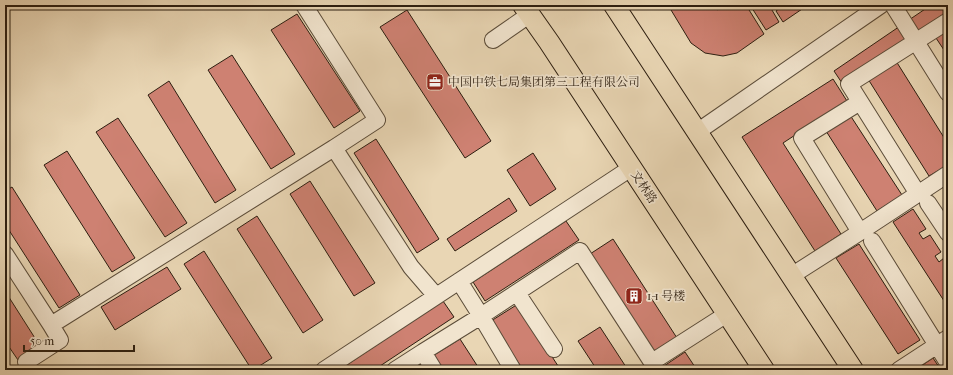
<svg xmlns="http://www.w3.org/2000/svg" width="953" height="375" viewBox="0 0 953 375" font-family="'IM FELL French Canon','Noto Serif SC',serif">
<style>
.building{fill:#ce8172;stroke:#2c1e10}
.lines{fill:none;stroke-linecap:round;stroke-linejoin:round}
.minor-casing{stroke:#5b4c39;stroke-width:18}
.major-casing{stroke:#2c1e10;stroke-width:22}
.minor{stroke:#f1e4ce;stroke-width:16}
.major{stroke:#e9d6b4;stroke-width:20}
.labels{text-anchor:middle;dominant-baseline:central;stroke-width:3.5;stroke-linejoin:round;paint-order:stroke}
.poi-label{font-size:12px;fill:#2c1e10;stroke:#f1e4ce;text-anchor:start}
.street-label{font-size:12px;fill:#2c1e10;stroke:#f1e4ce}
</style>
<rect width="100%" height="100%" fill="#e9d6b4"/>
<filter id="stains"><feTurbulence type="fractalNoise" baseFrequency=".005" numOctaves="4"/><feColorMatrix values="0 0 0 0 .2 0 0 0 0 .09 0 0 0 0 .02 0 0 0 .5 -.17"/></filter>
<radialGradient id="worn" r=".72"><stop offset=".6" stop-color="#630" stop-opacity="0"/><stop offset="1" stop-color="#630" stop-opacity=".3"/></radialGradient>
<path class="building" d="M 668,5 L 713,5 L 717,10 L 724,5 L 746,5 L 764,34 L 737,53 L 723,56 L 705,53 L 691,43 Z
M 750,5 L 769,5 L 779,22 L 766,30 Z
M 784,5 L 808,5 L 783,22 L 776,11 Z
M 931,5 L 948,5 L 948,11 L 842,83 L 834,71 Z
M 407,10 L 491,141 L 465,158 L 380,27 Z
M 297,14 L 360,111 L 334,128 L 271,30 Z
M 948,26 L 948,56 L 934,35 Z
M 232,55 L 295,154 L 271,169 L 208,70 Z
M 896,61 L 948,144 L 948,165 L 929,176 L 868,79 Z
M 833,79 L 847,101 L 783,143 L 841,234 L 815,251 L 742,137 Z
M 169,81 L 236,190 L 215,203 L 148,95 Z
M 850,115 L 902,195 L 877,211 L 826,131 Z
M 118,118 L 187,223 L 165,237 L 96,132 Z
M 376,139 L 439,239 L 417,253 L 354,153 Z
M 67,151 L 135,258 L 112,272 L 44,165 Z
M 533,153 L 556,189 L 530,206 L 507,170 Z
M 310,181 L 375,283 L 354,296 L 290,194 Z
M 12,187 L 80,295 L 59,308 L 5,224 L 5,191 Z
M 509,198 L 517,211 L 455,251 L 447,239 Z
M 913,209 L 926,229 L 919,233 L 923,239 L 930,235 L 941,252 L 935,256 L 939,262 L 944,258 L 948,264 L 948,307 L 893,222 Z
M 257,216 L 323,320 L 303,333 L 237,229 Z
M 566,221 L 579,240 L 485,301 L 473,282 Z
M 613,239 L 677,338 L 654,352 L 590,254 Z
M 859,244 L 920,340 L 898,354 L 836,258 Z
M 204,251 L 272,358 L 253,370 L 252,370 L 184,264 Z
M 167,267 L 181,289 L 115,330 L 101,307 Z
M 5,291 L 40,346 L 18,360 L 5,341 Z
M 443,301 L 454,317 L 374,370 L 339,370 Z
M 518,304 L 560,369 L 559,370 L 523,370 L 491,321 Z
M 600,327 L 628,370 L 597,370 L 578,341 Z
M 460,339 L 480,370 L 443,370 L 434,355 Z
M 685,352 L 697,370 L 667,370 L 664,366 Z
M 933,358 L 941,370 L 915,370 Z"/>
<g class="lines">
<defs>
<path id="minor" d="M 304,5 L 377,120 L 334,148 L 411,267 L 436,296
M 893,5 L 948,93
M 493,40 L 529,15
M 697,132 L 881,5
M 918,194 L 849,84 L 948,21
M 928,203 L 948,233
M 860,232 L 802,138 L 860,102
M 872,241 L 948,363
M 5,254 L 51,325 L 334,148
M 791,276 L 860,232 L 948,174
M 459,281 L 481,316 L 580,251 L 657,370
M 517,293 L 554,349
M 26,362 L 60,340 L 51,325
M 652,362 L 727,314
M 324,370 L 631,168
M 395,370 L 423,352
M 434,370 L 423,352 L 481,316 L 513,370
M 899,370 L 948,338"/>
<path id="major" d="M 523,5 L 549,42 L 764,370
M 614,5 L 853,370"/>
</defs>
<use href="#minor" class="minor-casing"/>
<use href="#major" class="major-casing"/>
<use href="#minor" class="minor"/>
<use href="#major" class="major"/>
</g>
<defs>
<symbol id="office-square" viewBox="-11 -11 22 22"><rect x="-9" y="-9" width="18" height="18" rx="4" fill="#8f2418" stroke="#f1e4ce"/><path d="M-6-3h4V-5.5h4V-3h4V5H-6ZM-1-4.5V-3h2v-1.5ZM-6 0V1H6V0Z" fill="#fff"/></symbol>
<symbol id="building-square" viewBox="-11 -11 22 22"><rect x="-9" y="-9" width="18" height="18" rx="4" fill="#8f2418" stroke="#f1e4ce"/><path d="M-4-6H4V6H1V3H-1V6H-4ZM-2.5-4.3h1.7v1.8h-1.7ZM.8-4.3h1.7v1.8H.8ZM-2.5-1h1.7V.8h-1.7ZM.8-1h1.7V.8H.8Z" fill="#fff"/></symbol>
</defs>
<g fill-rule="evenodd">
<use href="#office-square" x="425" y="72" width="20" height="20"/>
<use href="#building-square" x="624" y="286" width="20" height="20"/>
</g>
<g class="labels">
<g class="poi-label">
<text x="448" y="82">中国中铁七局集团第三工程有限公司</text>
<text x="647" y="296">1-1 号楼</text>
</g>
<g class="street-label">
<text transform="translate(644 187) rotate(57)">文林路</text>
</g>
</g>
<rect width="953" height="375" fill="none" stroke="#e9d6b4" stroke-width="20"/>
<rect x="6" y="6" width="941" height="363" fill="none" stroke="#2c1e10" stroke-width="2"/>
<rect x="10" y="10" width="933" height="355" fill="none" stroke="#2c1e10"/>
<path d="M24 345v6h110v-6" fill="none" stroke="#2c1e10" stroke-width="2"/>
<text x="30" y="345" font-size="12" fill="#2c1e10" stroke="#f1e4ce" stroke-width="3" paint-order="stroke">50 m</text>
<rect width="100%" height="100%" filter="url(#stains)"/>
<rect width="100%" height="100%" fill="url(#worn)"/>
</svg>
